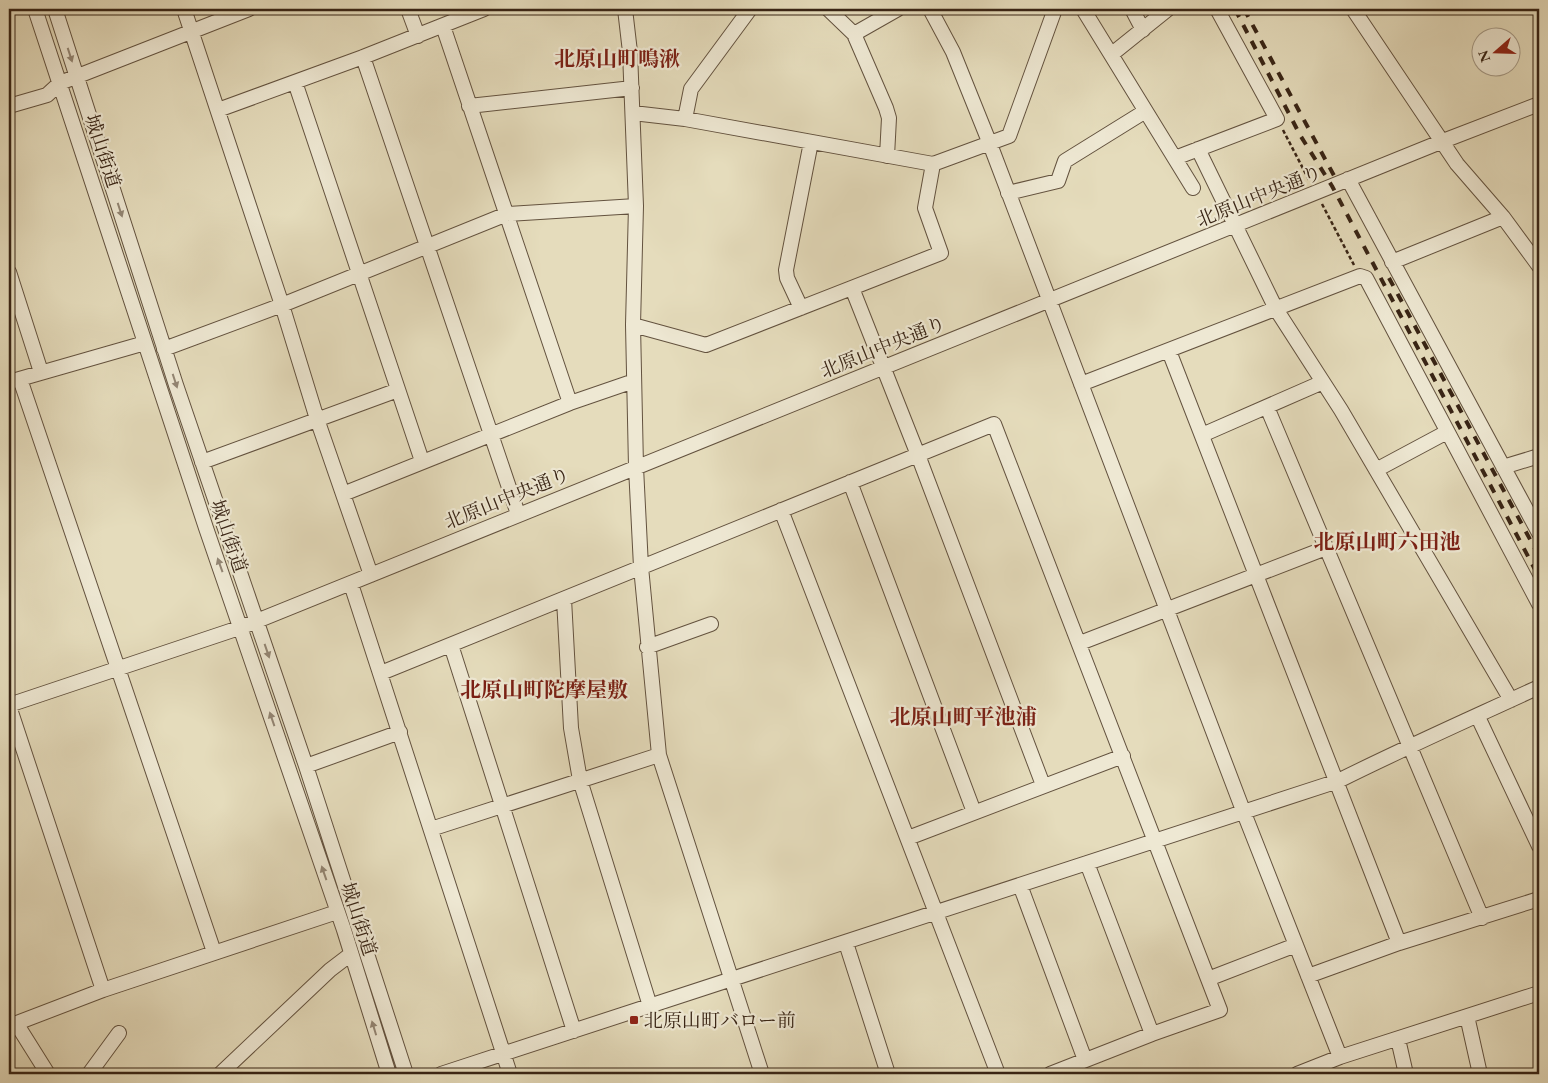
<svg xmlns="http://www.w3.org/2000/svg" width="1548" height="1083" viewBox="0 0 1548 1083" font-family="'EB Garamond','Noto Serif JP',serif">
<style>
.lines{fill:none;stroke-linecap:round;stroke-linejoin:round}
.minor-casing{stroke:#63523f;stroke-width:16}
.path{stroke:#382415;stroke-width:2.5;stroke-dasharray:4 2.5;stroke-linecap:butt}
.minor{stroke:#eee8d3;stroke-width:14}
.rail{stroke:#382415;stroke-width:4;stroke-dasharray:9 9;stroke-linecap:butt}
.oneway{fill:#938674}
.poi-dot{fill:#8f2418;stroke:#eee8d3;stroke-width:2}
.labels{text-anchor:middle;dominant-baseline:central;stroke-width:4.5;stroke-linejoin:round;paint-order:stroke}
.street-label{font-size:19px;fill:#382415;stroke:#eee8d3}
.poi-label{font-size:19px;fill:#382415;stroke:#eee8d3;text-anchor:start}
.quarter-label{font-size:21px;font-weight:bold;fill:#7a1f14;stroke:#eee8d3}
</style>
<rect width="100%" height="100%" fill="#e5dcbc"/>
<filter id="stains"><feTurbulence type="fractalNoise" baseFrequency=".004" numOctaves="4"/><feColorMatrix values="0 0 0 0 .2 0 0 0 0 .09 0 0 0 0 .02 0 0 0 .5 -.17"/></filter>
<radialGradient id="worn" r=".72"><stop offset=".6" stop-color="#630" stop-opacity="0"/><stop offset="1" stop-color="#630" stop-opacity=".3"/></radialGradient>
<g class="lines">
<defs>
<path id="minor" d="M 35,9 L 206,528 L 344,930 L 389,1074
M 55,9 L 176,385 L 306,766 L 406,1074
M 184,9 L 282,305 L 317,419 L 371,575
M 408,9 L 418,36
M 625,9 L 630,52 L 636,206 L 633,325 L 636,467 L 641,567 L 659,755 L 762,1074
M 828,9 L 854,34 L 886,108 L 889,118 L 887,156
M 930,9 L 953,52 L 990,144 L 1244,813 L 1340,1057
M 1083,9 L 1193,188
M 1132,9 L 1143,30
M 1353,9 L 1457,164 L 1503,217 L 1539,266
M 443,26 L 570,403
M 854,34 L 898,9
M 1112,54 L 1168,9
M 363,57 L 518,514
M 295,82 L 422,461
M 9,106 L 47,95 L 60,83 L 249,9
M 469,106 L 632,88
M 218,110 L 363,57 L 484,9
M 633,113 L 685,119 L 933,164
M 685,119 L 691,89 L 750,9
M 1198,149 L 1276,309 L 1341,410 L 1511,700
M 1175,158 L 1277,119 L 1217,9
M 1348,179 L 1539,533
M 1008,193 L 1058,181 L 1065,161 L 1144,112
M 1392,262 L 1503,217
M 9,272 L 41,372
M 852,288 L 918,455 L 1043,785
M 801,308 L 787,278 L 786,270 L 811,142
M 633,325 L 706,345 L 941,253 L 925,208 L 933,164 L 1009,136 L 1055,9
M 164,349 L 282,305 L 507,214 L 636,206
M 1169,351 L 1399,943
M 20,379 L 214,952
M 9,382 L 145,343
M 1081,384 L 1360,276 L 1366,278 L 1539,604
M 1267,407 L 1482,918
M 1202,435 L 1323,382
M 202,462 L 398,390
M 1503,467 L 1539,456
M 1376,470 L 1447,432
M 850,482 L 974,812
M 343,494 L 570,403 L 634,381
M 781,510 L 998,1074
M 351,584 L 510,1074
M 564,599 L 571,728 L 580,780 L 650,1006
M 1080,643 L 1326,548
M 451,645 L 574,1031
M 647,647 L 711,624
M 381,673 L 994,424 L 1220,1010 L 1152,1034 L 1050,1074
M 9,705 L 242,627 L 1443,141 L 1539,104
M 9,706 L 103,990
M 1478,717 L 1539,846
M 306,766 L 400,732
M 431,829 L 659,755
M 908,838 L 1123,756
M 1087,863 L 1152,1034
M 1020,885 L 1085,1060
M 846,943 L 888,1074
M 1308,976 L 1399,943 L 1539,899
M 1208,979 L 1296,945
M 1467,1016 L 1480,1074
M 16,1023 L 48,1074
M 9,1026 L 103,990 L 337,912
M 1398,1039 L 1406,1074
M 89,1074 L 119,1033
M 220,1074 L 330,970 L 351,954
M 441,1074 L 1338,781 C 1404,748 1472,718 1539,687
M 1297,1074 L 1340,1057 L 1539,993"/>
</defs>
<use href="#minor" class="minor-casing"/>
<path class="path" d="M 1283,130 L 1309,180
M 1322,204 L 1354,265"/>
<use href="#minor" class="minor"/>
<path class="rail" d="M 1235,9 L 1300,135 L 1332,186 L 1539,577
M 1244,9 L 1338,183
M 1389,278 L 1539,556"/>
</g>
<defs><path id="oneway-solid" d="M-6-.8H1V-3.2L6.5 0L1 3.2V.8H-6Z" transform="scale(1.25)"/></defs>
<g class="oneway">
<use href="#oneway-solid" transform="translate(70 55) rotate(72)"/>
<use href="#oneway-solid" transform="translate(120 210) rotate(72)"/>
<use href="#oneway-solid" transform="translate(175 381) rotate(72)"/>
<use href="#oneway-solid" transform="translate(220 565) rotate(-110)"/>
<use href="#oneway-solid" transform="translate(267 651) rotate(71)"/>
<use href="#oneway-solid" transform="translate(272 719) rotate(-109)"/>
<use href="#oneway-solid" transform="translate(324 873) rotate(-109)"/>
<use href="#oneway-solid" transform="translate(374 1028) rotate(-107)"/>
</g>
<rect class="poi-dot" x="629" y="1015" width="10" height="10" rx="2.5"/>
<g class="labels">
<g class="street-label">
<text transform="translate(103 151) rotate(72)">城山街道</text>
<text transform="translate(1259 196) rotate(-22)">北原山中央通り</text>
<text transform="translate(883 347) rotate(-22)">北原山中央通り</text>
<text transform="translate(507 498) rotate(-22)">北原山中央通り</text>
<text transform="translate(229 536) rotate(71)">城山街道</text>
<text transform="translate(359 919) rotate(72)">城山街道</text>
</g>
<g class="poi-label">
<text x="644" y="1020">北原山町バロー前</text>
</g>
<g class="quarter-label">
<text x="617" y="58">北原山町鳴湫</text>
<text x="1387" y="541">北原山町六田池</text>
<text x="544" y="689">北原山町陀摩屋敷</text>
<text x="963" y="716">北原山町平池浦</text>
</g>
</g>
<rect width="1548" height="1083" fill="none" stroke="#e5dcbc" stroke-width="30"/>
<rect x="10" y="10" width="1528" height="1063" fill="none" stroke="#382415" stroke-width="2.5"/>
<rect x="15" y="15" width="1518" height="1053" fill="none" stroke="#382415"/>
<g transform="translate(1496 52) rotate(250)"><circle r="24" fill="#eee8d3" stroke="#a59a87"/>
<path d="M0-4L9 19L0 12L-9 19Z" fill="#8f2418"/>
<text y="-8" font-size="14" font-weight="bold" text-anchor="middle" fill="#382415">N</text>
</g>
<rect width="100%" height="100%" filter="url(#stains)"/>
<rect width="100%" height="100%" fill="url(#worn)"/>
</svg>
